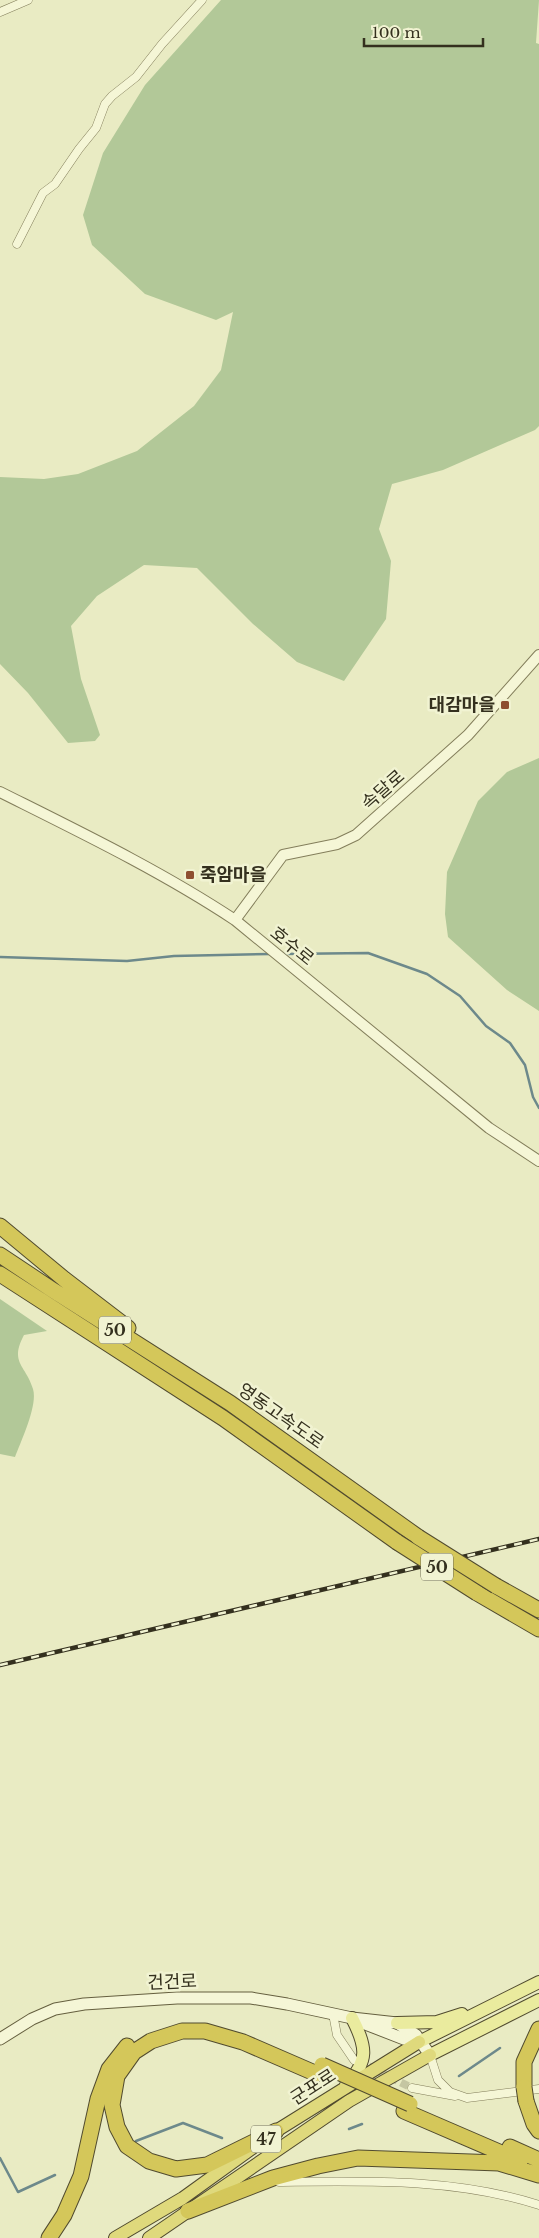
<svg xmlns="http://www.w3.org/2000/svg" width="539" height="2238" viewBox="0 0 539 2238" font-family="'Libre Baskerville','Noto Sans KR',serif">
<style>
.green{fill:#b2c898}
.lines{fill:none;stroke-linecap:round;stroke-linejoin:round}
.stream{stroke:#6d898b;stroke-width:2.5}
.minor-tunnel{stroke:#c5c6a2;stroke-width:8;stroke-dasharray:8 4;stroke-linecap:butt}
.minor-casing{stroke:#837e5b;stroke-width:9}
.tertiary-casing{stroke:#837e5b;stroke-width:12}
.secondary-casing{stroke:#655f3f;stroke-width:13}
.primary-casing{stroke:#514b2f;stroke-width:14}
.trunk-casing{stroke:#514b2f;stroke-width:14}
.motorway-casing{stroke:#514b2f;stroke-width:17}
.minor{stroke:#f5f6d6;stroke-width:8}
.tertiary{stroke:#f5f6d6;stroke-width:10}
.secondary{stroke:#f5f6d6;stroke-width:11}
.primary{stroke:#eaeb9e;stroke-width:12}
.trunk{stroke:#dfd97c;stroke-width:12}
.motorway{stroke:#d4c75a;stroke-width:15}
.rail-casing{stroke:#34301e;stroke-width:4.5}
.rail{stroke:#f1f3d2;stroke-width:2.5;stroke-dasharray:8;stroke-linecap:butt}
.motorway-bridge-casing{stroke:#514b2f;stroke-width:17;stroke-linecap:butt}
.motorway-bridge{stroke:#d4c75a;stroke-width:15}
.poi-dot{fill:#8e4f30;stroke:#f1f3d2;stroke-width:2}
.labels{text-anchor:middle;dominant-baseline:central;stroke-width:5;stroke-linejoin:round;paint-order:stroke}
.shield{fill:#f1f3d2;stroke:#6d6a54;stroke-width:1}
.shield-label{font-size:16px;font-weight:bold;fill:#34301e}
.poi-label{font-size:18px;font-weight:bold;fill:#34301e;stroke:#f1f3d2;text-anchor:end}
.street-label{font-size:18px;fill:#34301e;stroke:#f1f3d2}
</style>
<rect width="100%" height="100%" fill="#e9ebc3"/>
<path class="green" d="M 221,0 L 539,0 L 536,43 L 539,44 L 539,426 L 535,430 L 443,470 L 392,484 L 379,529 L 391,561 L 386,619 L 344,681 L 297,662 L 253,624 L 197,568 L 144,565 L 97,596 L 71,626 L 81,679 L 100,735 L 95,741 L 68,743 L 28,693 L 0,664 L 0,477 L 44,479 L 78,474 L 137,451 L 194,406 L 221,370 L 233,312 L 216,320 L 145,294 L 92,245 L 83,215 L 103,153 L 145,85 Z
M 539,758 L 539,1011 L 507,990 L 448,937 L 445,914 L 447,872 L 478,801 L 507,772 Z
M 0,1299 L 47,1331 L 24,1335 C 9,1363 26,1365 33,1389 C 38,1405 21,1441 15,1457 L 0,1454 Z"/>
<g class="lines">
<path class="stream" d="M 283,954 L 368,953 L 427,974 L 460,996 L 486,1026 L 510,1043 L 525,1065 L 533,1097 L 539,1108
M 0,957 L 127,961 L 174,956 L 270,954
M 459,2076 L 500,2048
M 349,2129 L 362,2124
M 136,2141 L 183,2123 L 222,2138
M 0,2158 L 18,2192 L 55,2175"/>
<path class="minor-tunnel" d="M 358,2061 L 412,2088"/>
<defs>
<path id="minor" d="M 0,12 L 28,0
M 17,244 L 43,193 L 55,184 L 79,149 L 96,128 L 105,104 L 112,96 L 136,77 L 162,44 L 202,0
M 333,2014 L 337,2035 L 354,2060
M 430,2055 L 438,2080 L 450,2092 L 467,2098 L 539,2089
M 412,2088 L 455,2096
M 279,2182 C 366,2181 455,2178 539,2205"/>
<path id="tertiary" d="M 0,792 C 80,832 161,871 235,920 L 489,1128 L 539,1161
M 235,920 L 283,855 L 337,844 L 356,835 L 468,735 L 539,655"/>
<path id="secondary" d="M 355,2020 L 404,2039 L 419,2042
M 0,2039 L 32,2019 L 55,2009 L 84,2004 L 177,1998 L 251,1998 L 287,2004 L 352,2018 L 397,2023 L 416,2035 L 430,2055"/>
<path id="primary" d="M 397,2023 L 437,2022 L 462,2014
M 419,2042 L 539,1982
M 430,2055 L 539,2000
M 346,2085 C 369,2061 367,2047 352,2018"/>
<path id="trunk" d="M 115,2238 L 183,2198 L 276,2131 L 419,2042
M 149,2238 L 349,2101 L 430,2055"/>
<path id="motorway" d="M 0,1226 L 64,1279 L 128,1328
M 0,1255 L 51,1289 L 230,1403 L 418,1537
M 0,1274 L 223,1418 L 397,1542
M 496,1586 L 539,1610
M 477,1593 L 539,1629
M 524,2087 L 524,2062 L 539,2029
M 526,2101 L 534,2124 L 539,2131
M 404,2111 L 520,2161
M 276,2131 L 207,2165 L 176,2169 L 149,2161 L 127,2146 L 117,2127 L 112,2105 L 117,2076 L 134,2052 L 151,2041 L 182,2031 L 205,2031 L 243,2042 L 317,2074
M 510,2147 L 539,2160
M 188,2211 L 273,2178 L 318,2166 L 358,2158 L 499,2163 L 539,2175
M 49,2238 L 64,2215 L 81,2176 L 98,2099 L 109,2069 L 127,2046"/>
</defs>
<use href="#minor" class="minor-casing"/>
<use href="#tertiary" class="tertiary-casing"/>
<use href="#secondary" class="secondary-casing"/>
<use href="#primary" class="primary-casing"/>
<use href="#trunk" class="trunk-casing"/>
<use href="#motorway" class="motorway-casing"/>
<use href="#minor" class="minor"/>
<use href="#tertiary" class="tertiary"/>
<use href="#secondary" class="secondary"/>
<use href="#primary" class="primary"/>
<use href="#trunk" class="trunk"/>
<use href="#motorway" class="motorway"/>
<defs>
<path id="rail" d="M 0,1665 L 539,1539"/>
</defs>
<use href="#rail" class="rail-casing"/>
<use href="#rail" class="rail"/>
<defs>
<path id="motorway-bridge" d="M 418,1537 L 496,1586
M 397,1542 L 477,1593
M 322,2065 L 410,2104
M 524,2087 L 526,2101"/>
</defs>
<use href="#motorway-bridge" class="motorway-bridge-casing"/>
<use href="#motorway-bridge" class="motorway-bridge"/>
</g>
<g class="poi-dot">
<rect x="500" y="700" width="10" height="10" rx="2.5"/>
<rect x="185" y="870" width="10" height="10" rx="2.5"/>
</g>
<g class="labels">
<g class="shield">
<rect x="99" y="1316.5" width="32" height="27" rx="4"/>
<rect x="421" y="1553.5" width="32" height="27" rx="4"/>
<rect x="251" y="2125.5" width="30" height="27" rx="4"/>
</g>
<g class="shield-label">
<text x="115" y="1330">50</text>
<text x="437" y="1567">50</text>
<text x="266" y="2139">47</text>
</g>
<g class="poi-label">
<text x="495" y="705">대감마을</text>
<text x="200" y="875" text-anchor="start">죽암마을</text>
</g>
<g class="street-label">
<text transform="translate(383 790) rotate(-41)">속달로</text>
<text transform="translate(292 946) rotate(39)">호수로</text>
<text transform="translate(281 1416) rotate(35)">영동고속도로</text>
<text transform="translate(172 1982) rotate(-2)">건건로</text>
<text transform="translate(313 2087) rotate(-33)">군포로</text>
</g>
</g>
<path d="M364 38v8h119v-8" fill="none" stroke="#34301e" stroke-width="2.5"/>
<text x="372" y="38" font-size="15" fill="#34301e" stroke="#f1f3d2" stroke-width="4" paint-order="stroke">100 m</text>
</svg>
